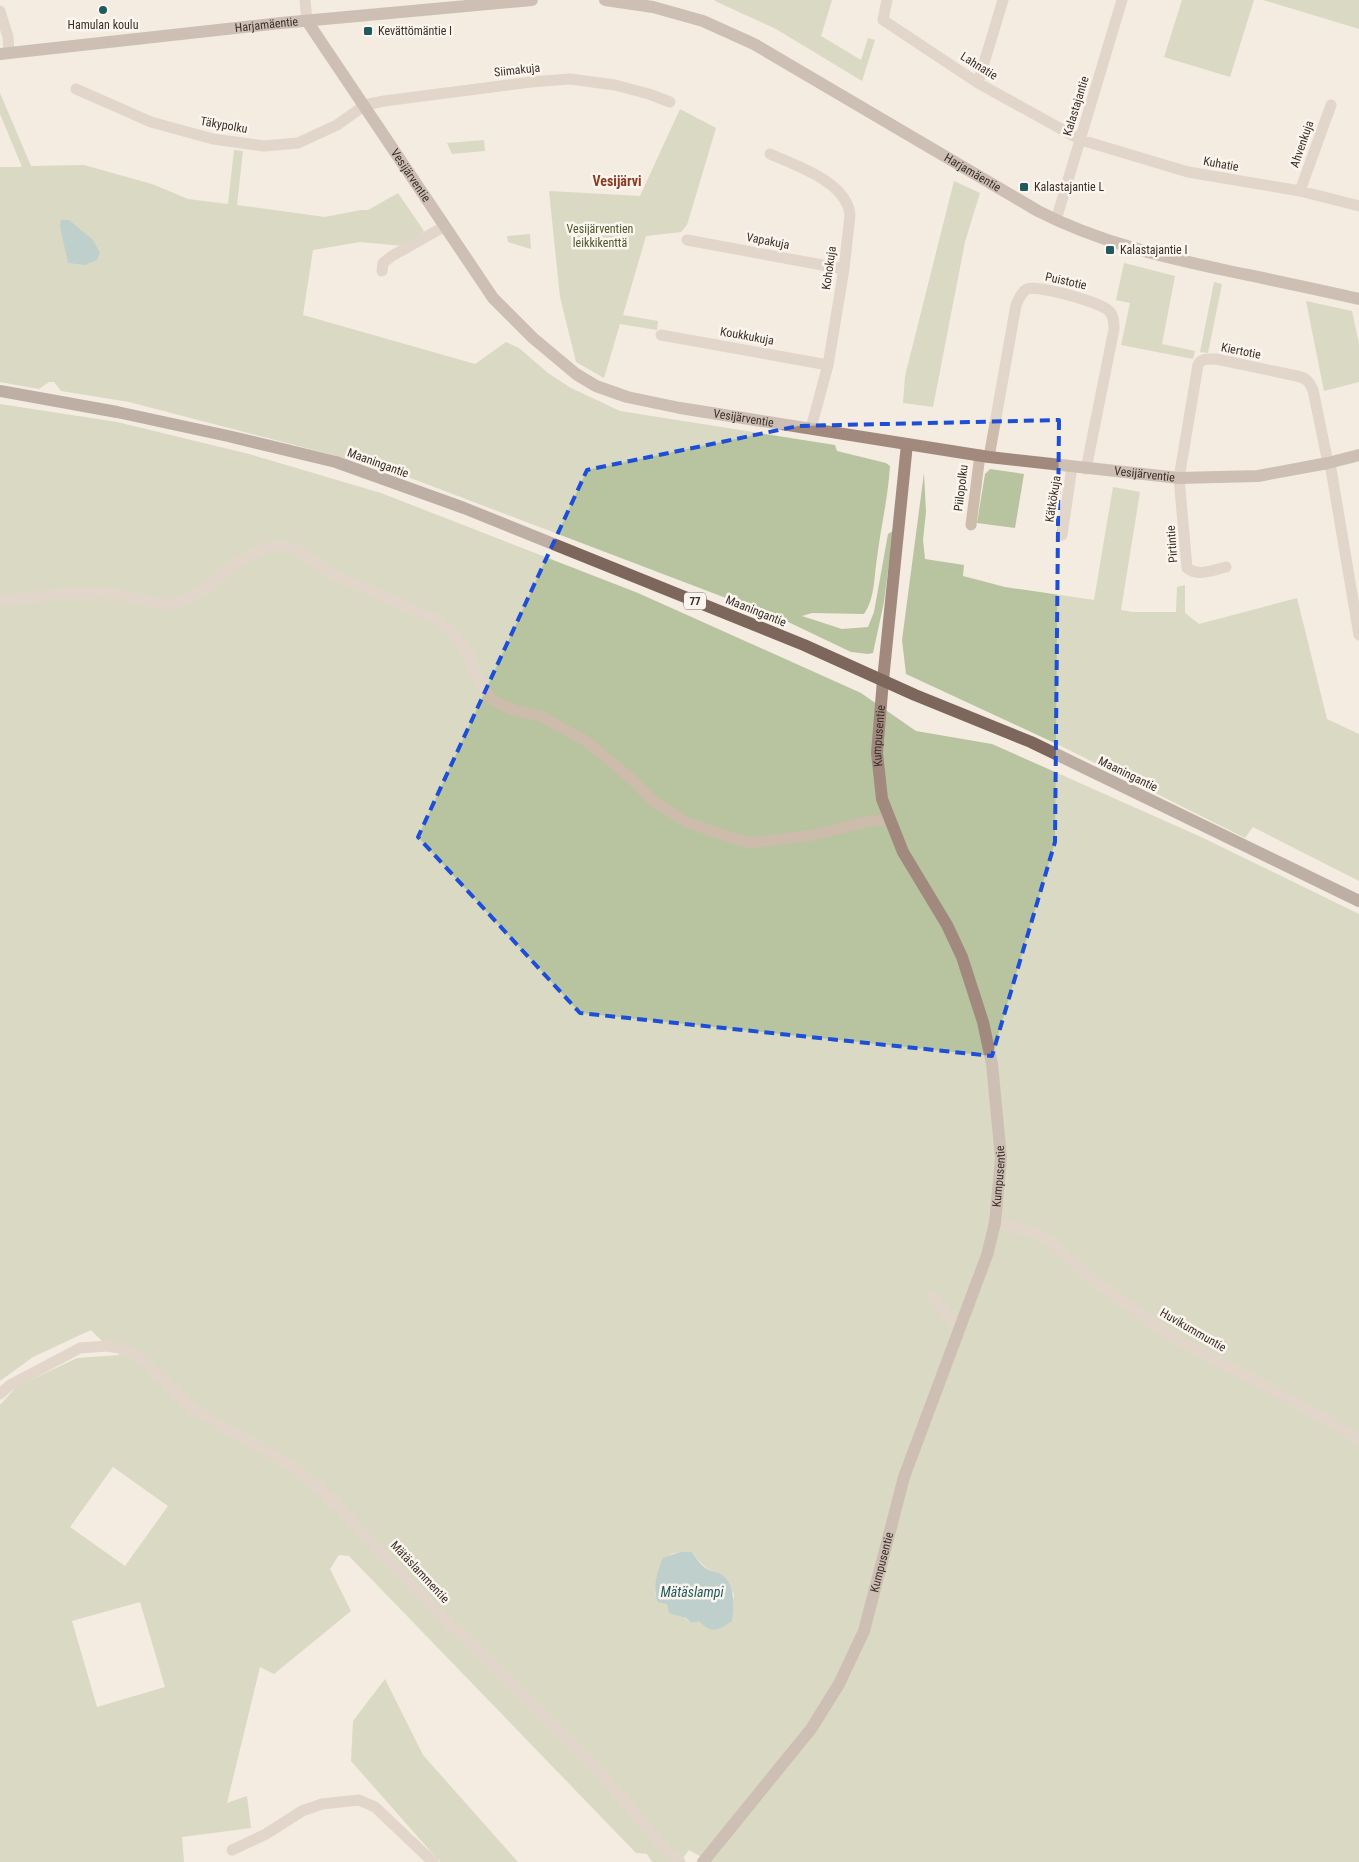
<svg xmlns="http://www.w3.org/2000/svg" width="1359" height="1862" viewBox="0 0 1359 1862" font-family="'Roboto Condensed',sans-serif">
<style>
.green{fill:#b8c4a0;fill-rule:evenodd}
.water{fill:#7fb0b2}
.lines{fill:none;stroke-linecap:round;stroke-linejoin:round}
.street{stroke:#cdbbac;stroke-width:11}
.secondary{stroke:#a18a7d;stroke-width:12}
.primary{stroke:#7d675c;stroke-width:12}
.marked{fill:none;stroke:#1d4ed8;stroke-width:4;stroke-dasharray:10 6;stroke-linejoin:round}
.poi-dot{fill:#1f5a5e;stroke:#fbf5ee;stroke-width:2}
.labels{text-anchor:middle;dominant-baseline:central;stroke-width:5;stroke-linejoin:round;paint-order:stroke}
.shield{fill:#fbf5ee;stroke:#756b66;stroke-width:1}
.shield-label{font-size:11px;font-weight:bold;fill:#3b302b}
.poi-label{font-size:12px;fill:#3b302b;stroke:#fbf5ee;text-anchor:start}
.street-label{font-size:12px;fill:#3b302b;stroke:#fbf5ee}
.park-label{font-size:12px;fill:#4a5a2e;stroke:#fbf5ee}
.neighbourhood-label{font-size:14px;font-weight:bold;fill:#8c3b22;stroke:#fbf5ee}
.water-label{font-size:14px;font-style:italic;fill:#1f5a5e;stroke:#fbf5ee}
</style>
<rect width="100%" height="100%" fill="#f4ebe1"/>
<path class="green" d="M 715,0 L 832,0 L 821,36 L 861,60 L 868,38 L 875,40 L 863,78 L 862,81 L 776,29 L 715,1 Z
M 1182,0 L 1254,0 L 1230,77 L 1164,57 Z
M 1263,0 L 1359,0 L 1359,29 Z
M 0,93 L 31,166 L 84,165 L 152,184 L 188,199 L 228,204 L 234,150 L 243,151 L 237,205 L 325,217 L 361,210 L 368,210 L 398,193 L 424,231 L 404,246 L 360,242 L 313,250 L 303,315 L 475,364 L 506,342 L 519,348 L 548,373 L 571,388 L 620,411 L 835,445 L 837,451 L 886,463 L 890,466 C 888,498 881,526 877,558 C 874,576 875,599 864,614 L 812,613 L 802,616 L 842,629 L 868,627 L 874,612 L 888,534 L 893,531 L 884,602 L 873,653 L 868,654 L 851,652 L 786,621 L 387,469 L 129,402 L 61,391 L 54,382 L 49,382 L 39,389 L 0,382 L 0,167 L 22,167 L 0,114 Z
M 680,109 L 716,128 L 687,225 L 681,232 L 646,236 L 623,315 L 658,321 L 657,330 L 620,324 L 604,378 L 576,362 L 560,297 L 549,191 L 640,196 Z
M 484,140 L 485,151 L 452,154 L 447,143 Z
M 954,181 L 980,193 L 965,242 L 933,407 L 903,403 L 905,376 Z
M 530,234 L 531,249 L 508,242 L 507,236 Z
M 1124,263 L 1175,276 L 1162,344 L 1195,351 L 1193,359 L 1121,345 L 1130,303 L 1116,300 Z
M 1214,282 L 1222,284 L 1208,353 L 1200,352 Z
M 1306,301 L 1352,311 L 1359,344 L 1359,382 L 1324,391 Z
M 0,404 L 117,422 L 249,454 L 381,493 L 638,593 L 861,693 L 916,731 L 992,744 L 1199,836 L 1359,914 L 1359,1862 L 710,1862 L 689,1850 L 680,1862 L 652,1862 L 647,1854 L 636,1853 L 349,1556 L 339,1555 L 330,1569 L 351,1611 L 274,1674 L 260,1667 L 227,1803 L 247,1796 L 251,1828 L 182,1837 L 184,1862 L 0,1862 L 0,1405 L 16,1387 L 77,1358 L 120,1355 L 107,1346 L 91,1330 L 33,1357 L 0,1381 ZM 113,1467 L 168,1506 L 125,1566 L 70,1527 ZM 680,1552 L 692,1552 C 700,1562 705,1570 719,1573 L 734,1594 L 733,1603 L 691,1623 L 655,1594 L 657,1576 L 671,1554 ZM 140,1602 L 165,1687 L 97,1707 L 72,1621 Z
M 990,469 L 1024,474 L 1015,528 L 977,523 L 985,474 Z
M 924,473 L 926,512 L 923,540 L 925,559 L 964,565 L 963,576 L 1005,587 L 1094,600 L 1113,487 L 1140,492 L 1121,610 L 1132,612 L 1176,612 L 1177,587 L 1185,585 L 1185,613 L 1199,624 L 1297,598 L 1327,719 L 1359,734 L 1359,881 L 1253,827 L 1245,838 L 1061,746 L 906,674 L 902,640 Z
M 385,1679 L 423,1755 L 518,1862 L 440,1862 L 351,1761 L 353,1721 Z"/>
<path class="water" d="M 61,220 L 69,220 L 93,240 L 100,253 L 97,260 L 85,265 L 68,263 L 60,227 Z
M 680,1552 L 692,1552 C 696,1557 699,1563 704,1567 C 709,1571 714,1571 719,1573 C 736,1582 734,1605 732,1621 C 719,1630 712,1635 699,1621 L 691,1623 L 686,1618 L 669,1613 L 667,1604 L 658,1602 C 652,1589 657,1571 663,1558 Z"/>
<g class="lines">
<path class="street" d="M 305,0 L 307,21
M 887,0 L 883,20 L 978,83 L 1081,140 L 1188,172 L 1300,191 L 1359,206
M 0,11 L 8,37 L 9,53
M 978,83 L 1003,0
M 76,89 L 151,122 L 213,139 L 264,146 L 298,143 L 337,125 L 365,105 L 384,101 L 531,82 L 570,79 L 615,85 L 649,94 L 670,102
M 770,154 C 797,166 847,182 850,215 L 844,269 L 828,365 L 811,428
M 1300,191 L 1331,105
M 1056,220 L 1122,0
M 687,240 L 844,269
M 382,271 L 383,263 L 392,256 L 445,226
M 661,335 L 828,365
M 989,457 L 1016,305 C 1019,299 1021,292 1027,289 C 1039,285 1100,302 1109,311 C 1114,316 1114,323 1114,329 L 1086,469
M 971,525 L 980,455
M 1062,535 L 1072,467
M 1226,567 C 1213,570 1199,577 1187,568 L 1179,478 L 1198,365 C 1201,358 1209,359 1216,359 L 1297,376 C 1306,378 1309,381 1313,390 L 1328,463 L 1331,469 L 1359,635
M 0,601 L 61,594 L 109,593 L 167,605 L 181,602 L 211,585 L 235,564 L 266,548 L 280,546 L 297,549 L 316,563 L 341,578 L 438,620 L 453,633 L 469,654 L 471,665 L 480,683 L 492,700 L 514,710 L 540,716 L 586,741 L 634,781 L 651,799 L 686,822 L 736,839 L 747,842 L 759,842 L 814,835 L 870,821 L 890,820
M 995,1223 L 1037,1233 L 1048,1240 L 1092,1279 L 1171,1336 L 1301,1405 L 1359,1439
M 933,1297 L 959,1329
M 0,1394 L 10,1385 L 80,1348 L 107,1346 L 125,1349 L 139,1357 L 193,1409 L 289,1464 L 323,1491 L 449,1624 L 463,1635 L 593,1765 L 663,1846 L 680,1862
M 232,1850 L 266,1834 L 302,1811 L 322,1804 L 359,1800 L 375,1807 L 433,1862"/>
<g class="secondary">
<path id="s1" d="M 605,0 L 653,7 L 703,21 L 754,44 L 1038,211 C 1098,242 1163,257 1229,271 C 1272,280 1316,289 1359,299"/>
<path id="s2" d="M 307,21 L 493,298 L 533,338 L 576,374 L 596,386 L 627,397 L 680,408 L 907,444 L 989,457 L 1179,478 L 1258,476 L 1328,463 L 1359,455"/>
<path id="s3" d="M 0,54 L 281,23 L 532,0"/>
<path id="s4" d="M 703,1862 L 811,1729 L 839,1684 L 864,1631 L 904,1477 L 987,1255 L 995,1223 L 1001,1158 L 992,1064 L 983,1022 L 962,957 L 947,925 L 903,852 L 882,799 L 877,753 L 883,680 L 907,444"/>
</g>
<path class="primary" d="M 0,391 L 117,412 L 228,436 L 336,462 L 464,508 L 804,645 L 915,695 L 1031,742 L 1359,901"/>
</g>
<path d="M0 0H1359V1862H0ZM 1059,420 L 1055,842 L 992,1056 L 580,1013 L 418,837 L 587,470 L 798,426 Z" fill="#f4ebe1" fill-opacity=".55" fill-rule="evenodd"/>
<path class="marked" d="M 1059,420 L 1055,842 L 992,1056 L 580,1013 L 418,837 L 587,470 L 798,426 Z"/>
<g class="poi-dot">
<circle cx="103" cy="10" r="5"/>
<rect x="363" y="26" width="10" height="10" rx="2.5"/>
<rect x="1019" y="182" width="10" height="10" rx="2.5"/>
<rect x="1105" y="245" width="10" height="10" rx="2.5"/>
</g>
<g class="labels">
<rect class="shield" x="684" y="592.5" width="22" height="17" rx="4"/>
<g class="shield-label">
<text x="695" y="601">77</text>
</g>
<g class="poi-label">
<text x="103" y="25" text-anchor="middle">Hamulan koulu</text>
<text x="378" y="31">Kevättömäntie I</text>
<text x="1034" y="187">Kalastajantie L</text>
<text x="1120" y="250">Kalastajantie I</text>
</g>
<g class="street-label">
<text stroke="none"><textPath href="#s3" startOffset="268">Harjamäentie</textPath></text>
<text transform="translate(979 66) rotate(32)">Lahnatie</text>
<text transform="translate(517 70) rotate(-6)">Siimakuja</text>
<text transform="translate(1076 106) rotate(-73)">Kalastajantie</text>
<text transform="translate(224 125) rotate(10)">Täkypolku</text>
<text transform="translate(1302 144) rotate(-71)">Ahvenkuja</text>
<text transform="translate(1221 164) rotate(10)">Kuhatie</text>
<text stroke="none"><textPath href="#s1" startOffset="410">Harjamäentie</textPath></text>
<text stroke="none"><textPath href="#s2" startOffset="186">Vesijärventie</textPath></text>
<text transform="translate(768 241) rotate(11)">Vapakuja</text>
<text transform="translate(829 268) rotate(-82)">Kohokuja</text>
<text transform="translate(1066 281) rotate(13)">Puistotie</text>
<text transform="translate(747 336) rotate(10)">Koukkukuja</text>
<text transform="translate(1241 351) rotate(11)">Kiertotie</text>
<text stroke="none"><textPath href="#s2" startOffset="621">Vesijärventie</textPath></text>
<text transform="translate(378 463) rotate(20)">Maaningantie</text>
<text stroke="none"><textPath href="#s2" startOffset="1026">Vesijärventie</textPath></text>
<text transform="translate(961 488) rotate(-83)">Piilopolku</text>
<text transform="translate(1053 499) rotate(-81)">Kätkökuja</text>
<text transform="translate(1172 544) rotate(-94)">Pirtintie</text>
<text transform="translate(756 611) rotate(22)">Maaningantie</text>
<text stroke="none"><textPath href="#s4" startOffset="1224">Kumpusentie</textPath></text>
<text transform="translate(1128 774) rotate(26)">Maaningantie</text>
<text stroke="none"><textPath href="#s4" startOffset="759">Kumpusentie</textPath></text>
<text transform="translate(1193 1330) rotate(30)">Huvikummuntie</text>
<text stroke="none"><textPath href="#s4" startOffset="354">Kumpusentie</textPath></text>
<text transform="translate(420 1572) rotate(47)">Mätäslammentie</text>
</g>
<g class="park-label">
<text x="600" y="229">Vesijärventien<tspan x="600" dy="14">leikkikenttä</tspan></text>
</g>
<g class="neighbourhood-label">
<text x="617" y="181">Vesijärvi</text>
</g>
<g class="water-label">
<text x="692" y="1592">Mätäslampi</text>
</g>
</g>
</svg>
